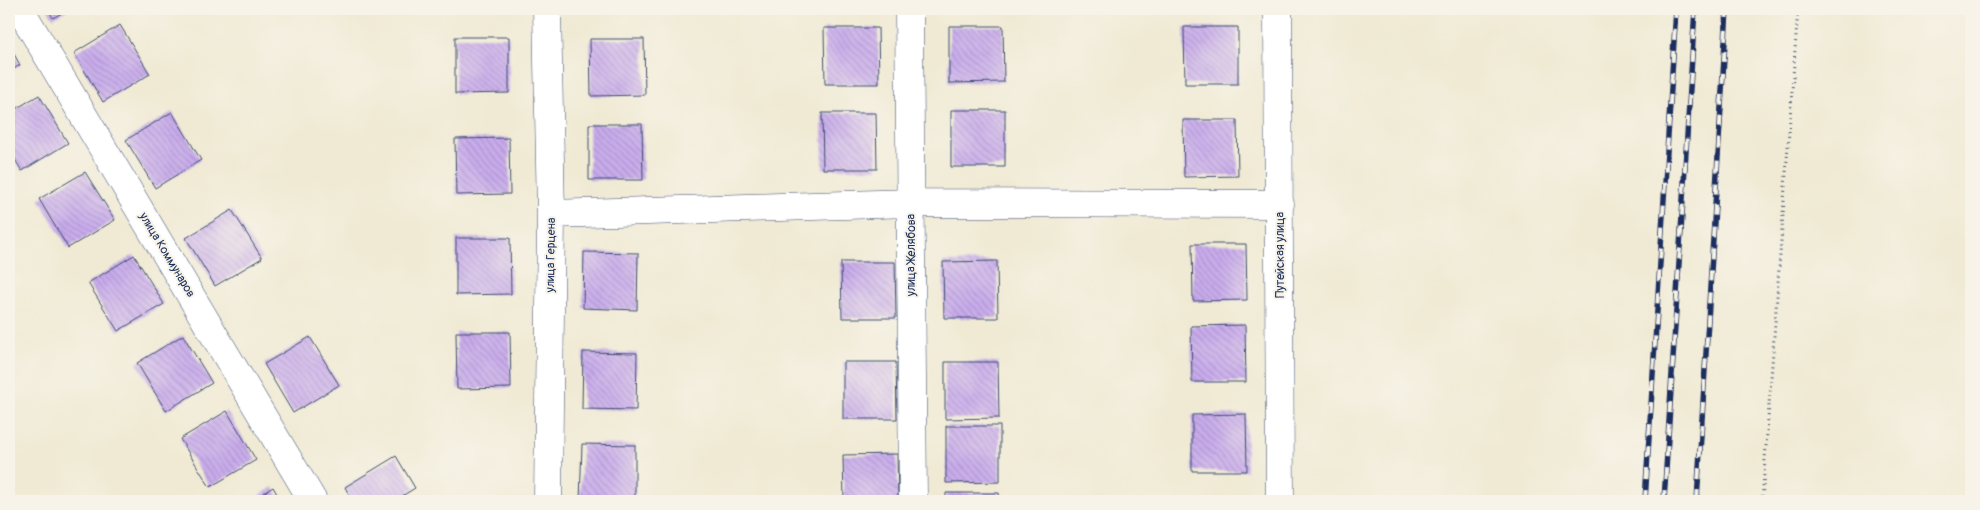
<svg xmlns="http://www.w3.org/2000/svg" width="1980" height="510" viewBox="0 0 1980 510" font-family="Pangolin,sans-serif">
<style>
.building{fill:url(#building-back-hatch)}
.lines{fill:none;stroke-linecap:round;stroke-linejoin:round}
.minor-casing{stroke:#3b4b70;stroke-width:29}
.path{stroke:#3b4b70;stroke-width:3;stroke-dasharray:1 4;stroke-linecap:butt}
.minor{stroke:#fff;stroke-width:28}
.rail-casing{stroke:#1b2f5e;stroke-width:5.5}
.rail{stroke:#f7f3e8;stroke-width:4;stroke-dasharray:11;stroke-linecap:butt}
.labels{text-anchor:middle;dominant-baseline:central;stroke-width:4;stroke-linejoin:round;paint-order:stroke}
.street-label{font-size:12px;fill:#1b2f5e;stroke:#f7f3e8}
</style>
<defs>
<pattern id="building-back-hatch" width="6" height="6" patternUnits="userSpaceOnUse" patternTransform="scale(1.25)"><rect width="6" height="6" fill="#caaded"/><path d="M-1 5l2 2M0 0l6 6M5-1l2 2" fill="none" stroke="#a38dc3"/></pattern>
</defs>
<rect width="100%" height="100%" fill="#f7f3e8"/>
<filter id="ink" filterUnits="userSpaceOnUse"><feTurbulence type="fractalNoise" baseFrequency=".02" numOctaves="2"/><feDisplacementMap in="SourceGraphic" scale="10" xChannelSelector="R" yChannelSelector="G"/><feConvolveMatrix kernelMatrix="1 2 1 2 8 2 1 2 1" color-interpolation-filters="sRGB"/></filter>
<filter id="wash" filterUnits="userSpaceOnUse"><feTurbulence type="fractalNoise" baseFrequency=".0096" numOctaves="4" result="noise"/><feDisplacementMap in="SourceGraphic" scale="20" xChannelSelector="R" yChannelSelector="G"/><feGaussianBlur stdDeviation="1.12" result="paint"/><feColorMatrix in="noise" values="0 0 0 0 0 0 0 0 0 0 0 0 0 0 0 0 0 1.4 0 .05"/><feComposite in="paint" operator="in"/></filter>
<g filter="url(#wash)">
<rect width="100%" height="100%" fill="#f0ead4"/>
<g id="blocks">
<path class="building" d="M 48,9 L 69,9 L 53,18 Z
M 120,25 L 150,74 L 103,102 L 74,53 Z
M 949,26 L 1003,26 L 1004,82 L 949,83 Z
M 1184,27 L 1238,27 L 1238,84 L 1185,84 Z
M 824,28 L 878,28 L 879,84 L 825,84 Z
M 455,37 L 509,37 L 509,93 L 455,94 Z
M 590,39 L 644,39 L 645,95 L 591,96 Z
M 9,45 L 20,65 L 9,72 Z
M 39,95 L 68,143 L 22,171 L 9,150 L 9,113 Z
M 951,110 L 1005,110 L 1005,167 L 951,167 Z
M 172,112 L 201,160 L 155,188 L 126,140 Z
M 822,113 L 876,113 L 877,169 L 823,169 Z
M 1183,120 L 1237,120 L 1238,176 L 1184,177 Z
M 589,124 L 642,124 L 643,180 L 589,180 Z
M 509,138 L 510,194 L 456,195 L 455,139 Z
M 85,172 L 115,220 L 68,248 L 39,199 Z
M 232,210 L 262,258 L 215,286 L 186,238 Z
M 456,238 L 510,238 L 511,294 L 456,295 Z
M 1192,244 L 1246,244 L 1247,300 L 1193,301 Z
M 584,252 L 638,253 L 637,310 L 583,308 Z
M 134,255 L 164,304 L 118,331 L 88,283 Z
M 997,261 L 998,318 L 944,318 L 943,262 Z
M 841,262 L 895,262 L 896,318 L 842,318 Z
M 1245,325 L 1246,382 L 1192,382 L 1191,326 Z
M 456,332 L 510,332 L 511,388 L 457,389 Z
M 183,335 L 212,383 L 166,411 L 137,363 Z
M 310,337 L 339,385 L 293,413 L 264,364 Z
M 583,352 L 637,353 L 636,410 L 582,409 Z
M 843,362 L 896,362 L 897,419 L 843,419 Z
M 945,362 L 998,362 L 999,418 L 945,419 Z
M 227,411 L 256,460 L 210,487 L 180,439 Z
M 1246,414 L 1247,471 L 1192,471 L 1192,415 Z
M 946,426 L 1000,426 L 1000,482 L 946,483 Z
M 582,444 L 635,445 L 635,501 L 580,501 Z
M 897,454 L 898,501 L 844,501 L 843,455 Z
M 396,456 L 415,488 L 394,501 L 352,501 L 345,487 Z
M 273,487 L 281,501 L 250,501 Z
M 946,493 L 999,493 L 1000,501 L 946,501 Z"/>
</g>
</g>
<g filter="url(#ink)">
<use href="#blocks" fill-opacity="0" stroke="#3b4b70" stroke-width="1"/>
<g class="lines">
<defs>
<path id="minor" d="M 20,9 L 313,501
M 547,9 L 551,214 L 548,501
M 909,9 L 913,501
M 1278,9 L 1280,501
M 551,214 L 911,203 L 1280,204"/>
</defs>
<use href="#minor" class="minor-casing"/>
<path class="path" d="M 1762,501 L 1798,9"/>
<use href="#minor" class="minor"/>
<defs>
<path id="rail" d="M 1645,501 L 1676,9
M 1664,501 L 1695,9
M 1697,501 L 1727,9"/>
</defs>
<use href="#rail" class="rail-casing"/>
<use href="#rail" class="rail"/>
</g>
</g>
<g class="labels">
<g class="street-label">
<text transform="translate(167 255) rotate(59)">улица Коммунаров</text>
<text transform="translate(551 255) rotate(-89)">улица Герцена</text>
<text transform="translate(911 255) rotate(-90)">улица Желябова</text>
<text transform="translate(1280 255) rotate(-90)">Путейская улица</text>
</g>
</g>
<rect width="1980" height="510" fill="none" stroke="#f7f3e8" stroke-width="30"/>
</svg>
